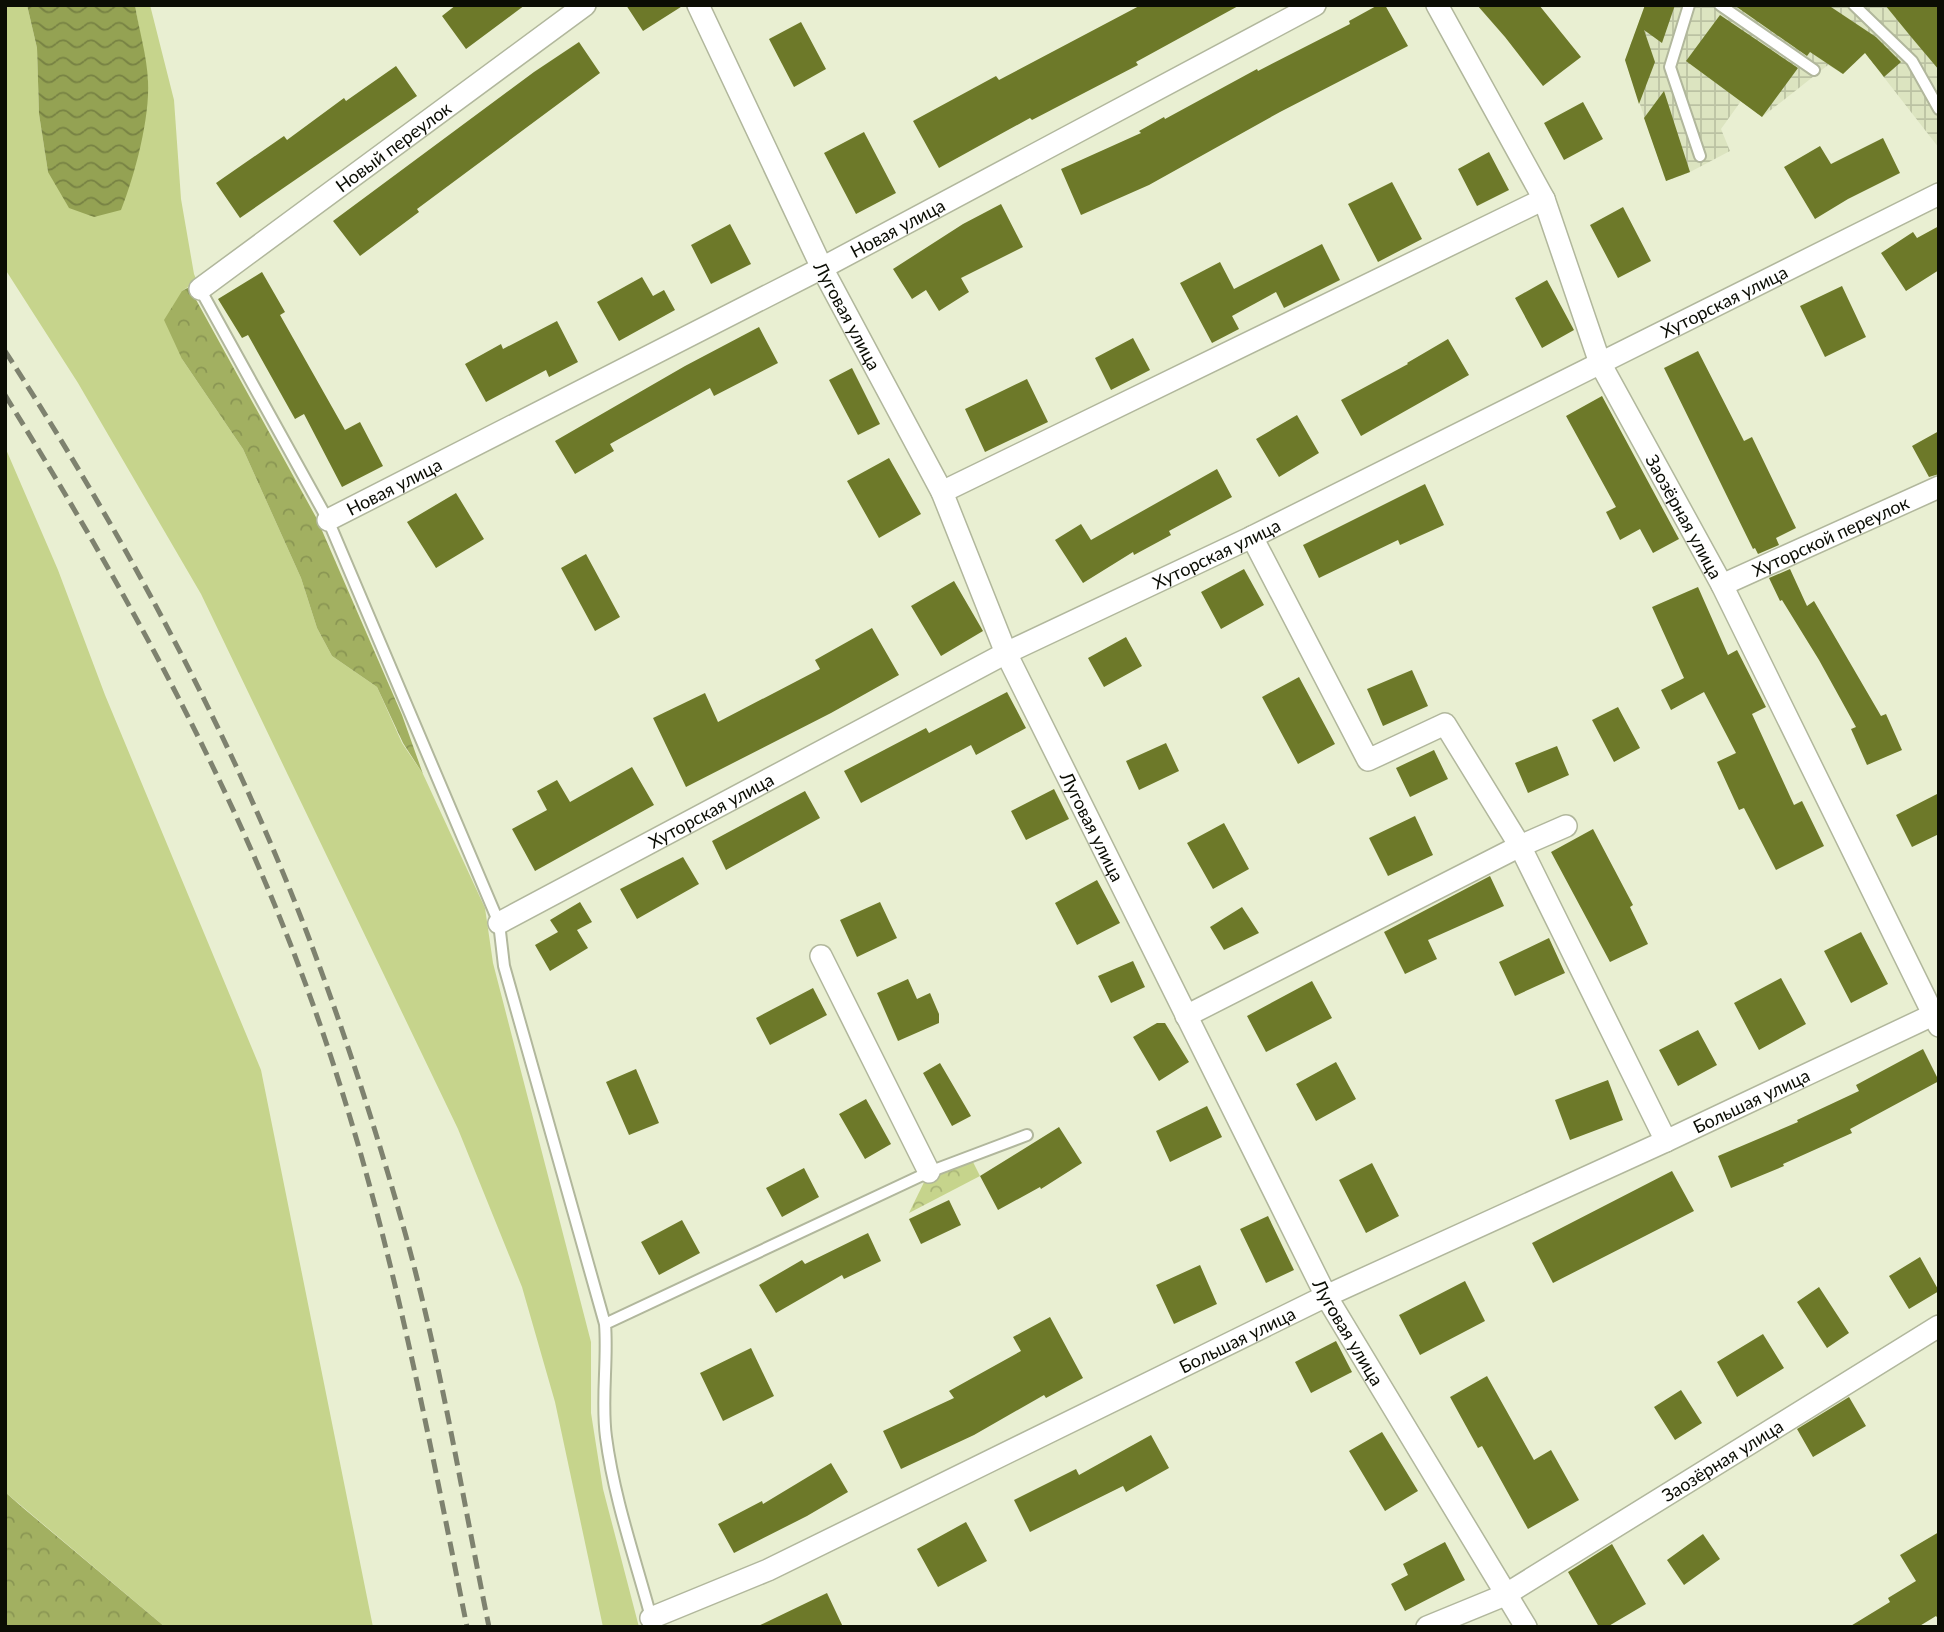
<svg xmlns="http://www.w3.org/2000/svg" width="1944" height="1632" viewBox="0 0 1944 1632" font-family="Lato,sans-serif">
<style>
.industrial{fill:url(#industrial-grid)}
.grass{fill:#c6d48c}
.forest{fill:url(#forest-crowns)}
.park{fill:url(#park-crowns)}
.water{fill:url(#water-waves)}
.building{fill:#6d7929}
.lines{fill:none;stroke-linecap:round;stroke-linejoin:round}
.lane-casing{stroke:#b1b79c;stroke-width:14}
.street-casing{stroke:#b1b79c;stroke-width:24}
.lane{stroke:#fff;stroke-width:10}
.street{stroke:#fff;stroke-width:21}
.rail{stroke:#7e826f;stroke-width:5;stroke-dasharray:14 7;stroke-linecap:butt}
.labels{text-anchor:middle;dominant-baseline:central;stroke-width:7;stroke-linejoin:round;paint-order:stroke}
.street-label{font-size:18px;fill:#0b0d04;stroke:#fff}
</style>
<defs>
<pattern id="industrial-grid" width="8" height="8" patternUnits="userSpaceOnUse" patternTransform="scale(1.75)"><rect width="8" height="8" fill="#dce4c0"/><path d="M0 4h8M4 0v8" fill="none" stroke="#bbc2a3"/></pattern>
<pattern id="forest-crowns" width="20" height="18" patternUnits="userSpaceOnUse" patternTransform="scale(1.75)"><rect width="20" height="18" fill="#a2b061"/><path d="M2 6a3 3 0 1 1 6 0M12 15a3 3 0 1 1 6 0" fill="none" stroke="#8a9653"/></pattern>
<pattern id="park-crowns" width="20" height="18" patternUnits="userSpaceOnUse" patternTransform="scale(1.75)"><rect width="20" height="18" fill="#c6d48c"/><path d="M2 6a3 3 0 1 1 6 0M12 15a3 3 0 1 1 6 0" fill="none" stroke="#a9b577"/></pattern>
<pattern id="water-waves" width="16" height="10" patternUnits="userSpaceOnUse" patternTransform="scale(1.75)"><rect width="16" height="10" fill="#94a253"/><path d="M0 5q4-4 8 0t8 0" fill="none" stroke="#778243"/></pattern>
</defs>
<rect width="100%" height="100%" fill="#e9efd2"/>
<path class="industrial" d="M 1645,5 L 1939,5 L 1939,148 L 1865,53 L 1843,74 L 1828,65 L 1762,117 L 1741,101 L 1721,129 L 1730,151 L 1690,172 L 1666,181 L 1625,60 Z"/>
<path class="grass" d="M 5,5 L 27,5 L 37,48 L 39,114 L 48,172 L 148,81 L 135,5 L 150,5 L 174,100 L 181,199 L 194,274 L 197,281 L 182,291 L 182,359 L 243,449 L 301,578 L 317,628 L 332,656 L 377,687 L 402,743 L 423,774 L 485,908 L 493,963 L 591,1342 L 591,1413 L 603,1489 L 639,1627 L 603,1627 L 555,1402 L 522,1287 L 458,1129 L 201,594 L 78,383 L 5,269 Z
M 5,447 L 58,570 L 105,695 L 261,1070 L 373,1627 L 165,1627 L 5,1492 Z"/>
<path class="forest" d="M 189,287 L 317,519 L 402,715 L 423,774 L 403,743 L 377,687 L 332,656 L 317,628 L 301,578 L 243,449 L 182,359 L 164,320 L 182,291 Z
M 5,1492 L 22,1507 L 165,1627 L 5,1627 Z"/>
<path class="park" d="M 970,1156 L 980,1176 L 909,1213 L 929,1172 Z"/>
<path class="water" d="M 27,5 L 135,5 C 139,30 147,56 148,81 C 150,118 135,175 121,210 L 94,217 L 69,208 L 48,172 L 39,114 L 37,48 Z"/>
<path class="building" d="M 456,5 L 525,5 L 466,49 L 442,16 Z
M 626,5 L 684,5 L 643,31 Z
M 1141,5 L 1240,5 L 1136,62 L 1138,65 L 1032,120 L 1030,118 L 939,168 L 913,121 L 996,76 L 999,80 Z
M 1378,5 L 1385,5 L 1408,46 L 1280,112 L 1149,185 L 1081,215 L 1061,169 L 1141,133 L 1139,131 L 1164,117 L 1165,119 L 1257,69 L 1258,71 L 1350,24 L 1349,21 Z
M 1477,5 L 1539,5 L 1581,57 L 1543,86 L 1505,37 Z
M 1645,5 L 1675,5 L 1662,43 L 1644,30 L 1655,62 L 1639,104 L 1625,60 Z
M 1734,5 L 1828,5 L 1876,37 L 1901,62 L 1884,77 L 1865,53 L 1843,74 L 1810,52 L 1807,56 Z
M 1885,5 L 1939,5 L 1939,70 L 1912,38 Z
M 1720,15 L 1798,68 L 1762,117 L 1686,61 Z
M 801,22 L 826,69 L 794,87 L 769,39 Z
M 579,42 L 600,73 L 417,209 L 419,212 L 360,256 L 333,221 L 534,72 Z
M 396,66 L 417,96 L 240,218 L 216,183 L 284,136 L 287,140 L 344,98 L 346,101 Z
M 1664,91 L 1690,172 L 1666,181 L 1644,118 Z
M 1583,102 L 1603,139 L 1564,160 L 1544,123 Z
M 864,132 L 896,193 L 856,214 L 824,153 Z
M 1883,138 L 1900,173 L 1848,199 L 1815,219 L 1784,167 L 1820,146 L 1831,164 Z
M 1489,152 L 1509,190 L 1477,206 L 1458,169 Z
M 1392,182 L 1422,239 L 1378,262 L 1348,204 Z
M 1001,204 L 1023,247 L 961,278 L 969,292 L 939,311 L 926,290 L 912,299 L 893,269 L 963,224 Z
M 1623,207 L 1651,261 L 1618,278 L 1590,225 Z
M 730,224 L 751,264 L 711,284 L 691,245 Z
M 1939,226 L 1939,270 L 1906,291 L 1881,253 L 1913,232 L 1917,238 Z
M 1322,244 L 1340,280 L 1284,308 L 1276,292 L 1232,316 L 1239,329 L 1212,343 L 1180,283 L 1220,262 L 1234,289 Z
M 262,272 L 285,312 L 280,315 L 345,430 L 360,422 L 383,466 L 342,487 L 304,414 L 295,419 L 248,335 L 242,338 L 218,299 Z
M 642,277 L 653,296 L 664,290 L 675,310 L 619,341 L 597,302 Z
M 1547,280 L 1574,330 L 1542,348 L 1515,298 Z
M 1842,286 L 1866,337 L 1825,357 L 1800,306 Z
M 557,321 L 578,362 L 549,377 L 546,370 L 486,402 L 465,364 L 501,344 L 503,349 Z
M 759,327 L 778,363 L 714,396 L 710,388 L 610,444 L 614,451 L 575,474 L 555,441 L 685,366 Z
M 1133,338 L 1150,370 L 1111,390 L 1095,358 Z
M 1448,339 L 1469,375 L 1361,436 L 1341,400 L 1408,364 L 1407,363 Z
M 1698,351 L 1744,441 L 1752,437 L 1796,528 L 1776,538 L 1779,545 L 1758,554 L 1755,548 L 1753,549 L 1664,368 Z
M 852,368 L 880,424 L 858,435 L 829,380 Z
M 1027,379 L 1048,422 L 985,452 L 965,409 Z
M 1602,396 L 1679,539 L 1653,553 L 1640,529 L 1620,540 L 1606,512 L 1616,507 L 1566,416 Z
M 1297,415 L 1319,453 L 1279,477 L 1256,439 Z
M 1939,431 L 1939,474 L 1929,477 L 1912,446 Z
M 889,458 L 921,514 L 879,538 L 847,481 Z
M 1217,469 L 1232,497 L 1169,531 L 1171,535 L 1134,555 L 1133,552 L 1083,583 L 1055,540 L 1081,524 L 1091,540 Z
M 1425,484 L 1444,525 L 1400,545 L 1398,540 L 1319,578 L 1303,545 Z
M 456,493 L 484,539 L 436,568 L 407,522 Z
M 586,554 L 620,617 L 595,631 L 561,568 Z
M 1244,569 L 1264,605 L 1221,629 L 1201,592 Z
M 1790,569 L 1807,606 L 1814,601 L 1881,716 L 1886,714 L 1902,750 L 1867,765 L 1851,729 L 1856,727 L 1819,660 L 1782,600 L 1780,601 L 1769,578 Z
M 954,581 L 983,631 L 941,656 L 911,606 Z
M 1698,587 L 1728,655 L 1737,650 L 1766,707 L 1752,714 L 1794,805 L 1802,801 L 1824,846 L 1776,870 L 1744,808 L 1739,810 L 1717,762 L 1736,753 L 1704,692 L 1671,710 L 1661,690 L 1684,678 L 1652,607 Z
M 872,628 L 899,675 L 831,713 L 686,787 L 653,718 L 705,693 L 718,722 L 820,669 L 815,660 Z
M 1126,637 L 1142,666 L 1104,687 L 1088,658 Z
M 1412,670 L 1428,706 L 1383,726 L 1367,689 Z
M 1299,677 L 1335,744 L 1298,764 L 1262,697 Z
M 1007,692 L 1026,728 L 976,755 L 971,745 L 861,803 L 844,771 L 926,728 L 929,733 Z
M 1618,707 L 1640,748 L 1614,762 L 1592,720 Z
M 1166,743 L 1179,771 L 1139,790 L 1126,761 Z
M 1557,746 L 1569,775 L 1528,793 L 1515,763 Z
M 1434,750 L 1448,779 L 1410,797 L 1396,768 Z
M 632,767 L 654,805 L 535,871 L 512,829 L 547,810 L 537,791 L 557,780 L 570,802 Z
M 1054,789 L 1069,819 L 1026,840 L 1011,811 Z
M 805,791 L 820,818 L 726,870 L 712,841 Z
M 1939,793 L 1939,834 L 1912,847 L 1896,815 Z
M 1415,816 L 1433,855 L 1388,876 L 1369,838 Z
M 1224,823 L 1249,869 L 1213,889 L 1187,843 Z
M 1593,829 L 1633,905 L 1630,907 L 1648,944 L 1610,962 L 1551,852 Z
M 683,857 L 699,884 L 637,919 L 620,889 Z
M 1490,876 L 1504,906 L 1428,940 L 1437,959 L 1405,974 L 1384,932 Z
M 1097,880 L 1120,923 L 1077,945 L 1055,903 Z
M 580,902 L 592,922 L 577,930 L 588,948 L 550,971 L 535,945 L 558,932 L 550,920 Z
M 880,902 L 897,938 L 857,957 L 840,920 Z
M 1242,907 L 1259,933 L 1224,950 L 1210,927 Z
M 1861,932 L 1888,984 L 1851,1003 L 1824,951 Z
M 1549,938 L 1565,973 L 1515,996 L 1499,962 Z
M 1133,961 L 1145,987 L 1111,1003 L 1098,976 Z
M 1781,978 L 1806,1024 L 1759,1050 L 1734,1003 Z
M 908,979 L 917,999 L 930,993 L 939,1014 L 939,1023 L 898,1041 L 877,993 Z
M 1312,981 L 1332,1018 L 1266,1052 L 1247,1016 Z
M 813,988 L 827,1015 L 770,1045 L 756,1018 Z
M 1157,1023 L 1165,1023 L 1189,1062 L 1159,1081 L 1133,1037 Z
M 1698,1030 L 1717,1065 L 1678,1086 L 1659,1050 Z
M 1923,1049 L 1939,1081 L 1850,1129 L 1852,1133 L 1783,1164 L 1784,1166 L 1731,1188 L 1718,1156 L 1798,1122 L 1797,1120 L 1859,1091 L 1856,1085 Z
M 1336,1062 L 1356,1099 L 1316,1121 L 1296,1084 Z
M 940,1063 L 971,1116 L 952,1126 L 923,1073 Z
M 636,1069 L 659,1123 L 629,1135 L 606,1082 Z
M 1608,1080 L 1623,1120 L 1570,1140 L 1555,1100 Z
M 866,1099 L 891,1144 L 865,1159 L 839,1114 Z
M 1207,1106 L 1222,1137 L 1170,1162 L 1156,1131 Z
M 1059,1127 L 1082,1163 L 1041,1189 L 1040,1187 L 998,1210 L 980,1176 Z
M 1372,1163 L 1399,1216 L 1366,1233 L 1339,1180 Z
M 804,1168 L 819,1197 L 782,1217 L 766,1188 Z
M 1672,1171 L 1694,1211 L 1553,1283 L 1532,1243 Z
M 949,1200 L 961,1225 L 921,1244 L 909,1219 Z
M 1268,1216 L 1294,1270 L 1266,1283 L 1240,1229 Z
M 682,1220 L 700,1253 L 659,1275 L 641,1242 Z
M 868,1233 L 881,1261 L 844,1279 L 842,1275 L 776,1313 L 759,1285 L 802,1260 L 805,1264 Z
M 1920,1257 L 1939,1291 L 1909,1309 L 1889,1276 Z
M 1200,1265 L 1217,1304 L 1174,1324 L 1156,1285 Z
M 1465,1281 L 1485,1321 L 1420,1355 L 1399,1315 Z
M 1819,1287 L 1849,1333 L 1827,1348 L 1797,1302 Z
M 1050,1317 L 1083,1378 L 1046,1398 L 1044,1395 L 974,1435 L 901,1469 L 883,1431 L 954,1398 L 949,1391 L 1021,1351 L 1013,1337 Z
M 1763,1334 L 1784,1368 L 1737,1397 L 1717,1362 Z
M 1336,1341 L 1352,1372 L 1311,1393 L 1295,1362 Z
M 751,1348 L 774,1396 L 723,1421 L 700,1373 Z
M 1487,1376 L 1534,1460 L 1551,1450 L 1579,1500 L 1528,1529 L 1482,1446 L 1478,1448 L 1450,1397 Z
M 1681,1390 L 1702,1423 L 1675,1440 L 1654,1407 Z
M 1849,1397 L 1866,1426 L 1813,1457 L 1797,1429 Z
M 1382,1432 L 1418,1491 L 1385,1511 L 1349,1451 Z
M 1151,1435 L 1169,1468 L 1126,1492 L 1123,1486 L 1030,1532 L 1014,1500 L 1076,1469 L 1079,1475 Z
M 831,1463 L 848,1492 L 807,1516 L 734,1553 L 718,1524 L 762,1501 L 763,1504 Z
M 966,1522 L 987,1561 L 938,1587 L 917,1549 Z
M 1939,1532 L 1939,1620 L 1936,1616 L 1918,1627 L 1849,1627 L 1890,1602 L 1888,1598 L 1916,1581 L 1900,1555 Z
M 1703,1534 L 1720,1559 L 1684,1585 L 1667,1560 Z
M 1445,1542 L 1465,1580 L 1405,1611 L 1391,1584 L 1408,1575 L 1403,1564 Z
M 1612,1544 L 1646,1604 L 1607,1627 L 1599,1627 L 1568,1572 Z
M 827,1593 L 843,1627 L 756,1627 Z"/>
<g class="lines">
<defs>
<path id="lane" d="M 1689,5 L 1670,67 L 1700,156
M 1720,5 L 1814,70
M 1854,5 L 1912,61 L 1939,109
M 200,289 L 328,520 L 499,923 L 504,966 L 605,1324 C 608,1361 601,1400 606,1437 C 614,1499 636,1561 652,1621
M 605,1324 L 929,1172 L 1027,1135"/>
<g id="street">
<path id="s1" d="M 698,5 L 822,268 L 942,492 L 1006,653 L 1326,1296 L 1526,1627"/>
<path id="s2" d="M 1437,5 L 1544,199 L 1600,363 L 1722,585 L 1939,1026"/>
<path id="s3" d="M 200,289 L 585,5"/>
<path d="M 942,492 L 1544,199"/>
<path id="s4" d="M 328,520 L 822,268 L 1315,5"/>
<path d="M 1252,537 L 1368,760 L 1445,724 L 1520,846 L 1666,1141"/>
<path id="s5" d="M 1722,585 L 1939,487"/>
<path id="s6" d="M 499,923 L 1006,653 L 1252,537 L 1939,194"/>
<path d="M 821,956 L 929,1172"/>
<path d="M 1186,1016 L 1520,846 L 1566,826"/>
<path id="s7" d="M 651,1618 L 768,1570 L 1326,1296 L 1666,1141 L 1939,1012"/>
<path id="s8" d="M 1427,1627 L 1505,1595 L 1939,1326"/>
</g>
</defs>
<use href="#lane" class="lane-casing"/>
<use href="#street" class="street-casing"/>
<use href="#lane" class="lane"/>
<use href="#street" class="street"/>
<path class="rail" d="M 5,351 C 122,532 230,732 307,933 C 342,1025 373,1120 400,1215 C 439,1350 461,1490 489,1627
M 5,395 C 141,615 261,834 339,1082 C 396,1260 430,1444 467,1627"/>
</g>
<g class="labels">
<g class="street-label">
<text stroke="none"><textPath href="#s3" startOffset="240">Новый переулок</textPath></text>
<text stroke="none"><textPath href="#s4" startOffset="640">Новая улица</textPath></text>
<text stroke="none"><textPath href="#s6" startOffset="1374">Хуторская улица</textPath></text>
<text stroke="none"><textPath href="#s1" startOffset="345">Луговая улица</textPath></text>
<text stroke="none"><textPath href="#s4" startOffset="74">Новая улица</textPath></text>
<text stroke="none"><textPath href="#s2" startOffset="570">Заозёрная улица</textPath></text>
<text stroke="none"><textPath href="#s5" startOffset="119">Хуторской переулок</textPath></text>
<text stroke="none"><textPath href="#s6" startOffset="807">Хуторская улица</textPath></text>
<text stroke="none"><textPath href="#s6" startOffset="240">Хуторская улица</textPath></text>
<text stroke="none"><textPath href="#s1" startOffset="912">Луговая улица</textPath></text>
<text stroke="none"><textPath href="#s7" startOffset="1216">Большая улица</textPath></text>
<text stroke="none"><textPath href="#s1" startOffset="1479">Луговая улица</textPath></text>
<text stroke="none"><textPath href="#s7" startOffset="649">Большая улица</textPath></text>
<text stroke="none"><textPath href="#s8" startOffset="340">Заозёрная улица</textPath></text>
</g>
</g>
<rect width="1944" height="1632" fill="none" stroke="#0b0d04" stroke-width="14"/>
</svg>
